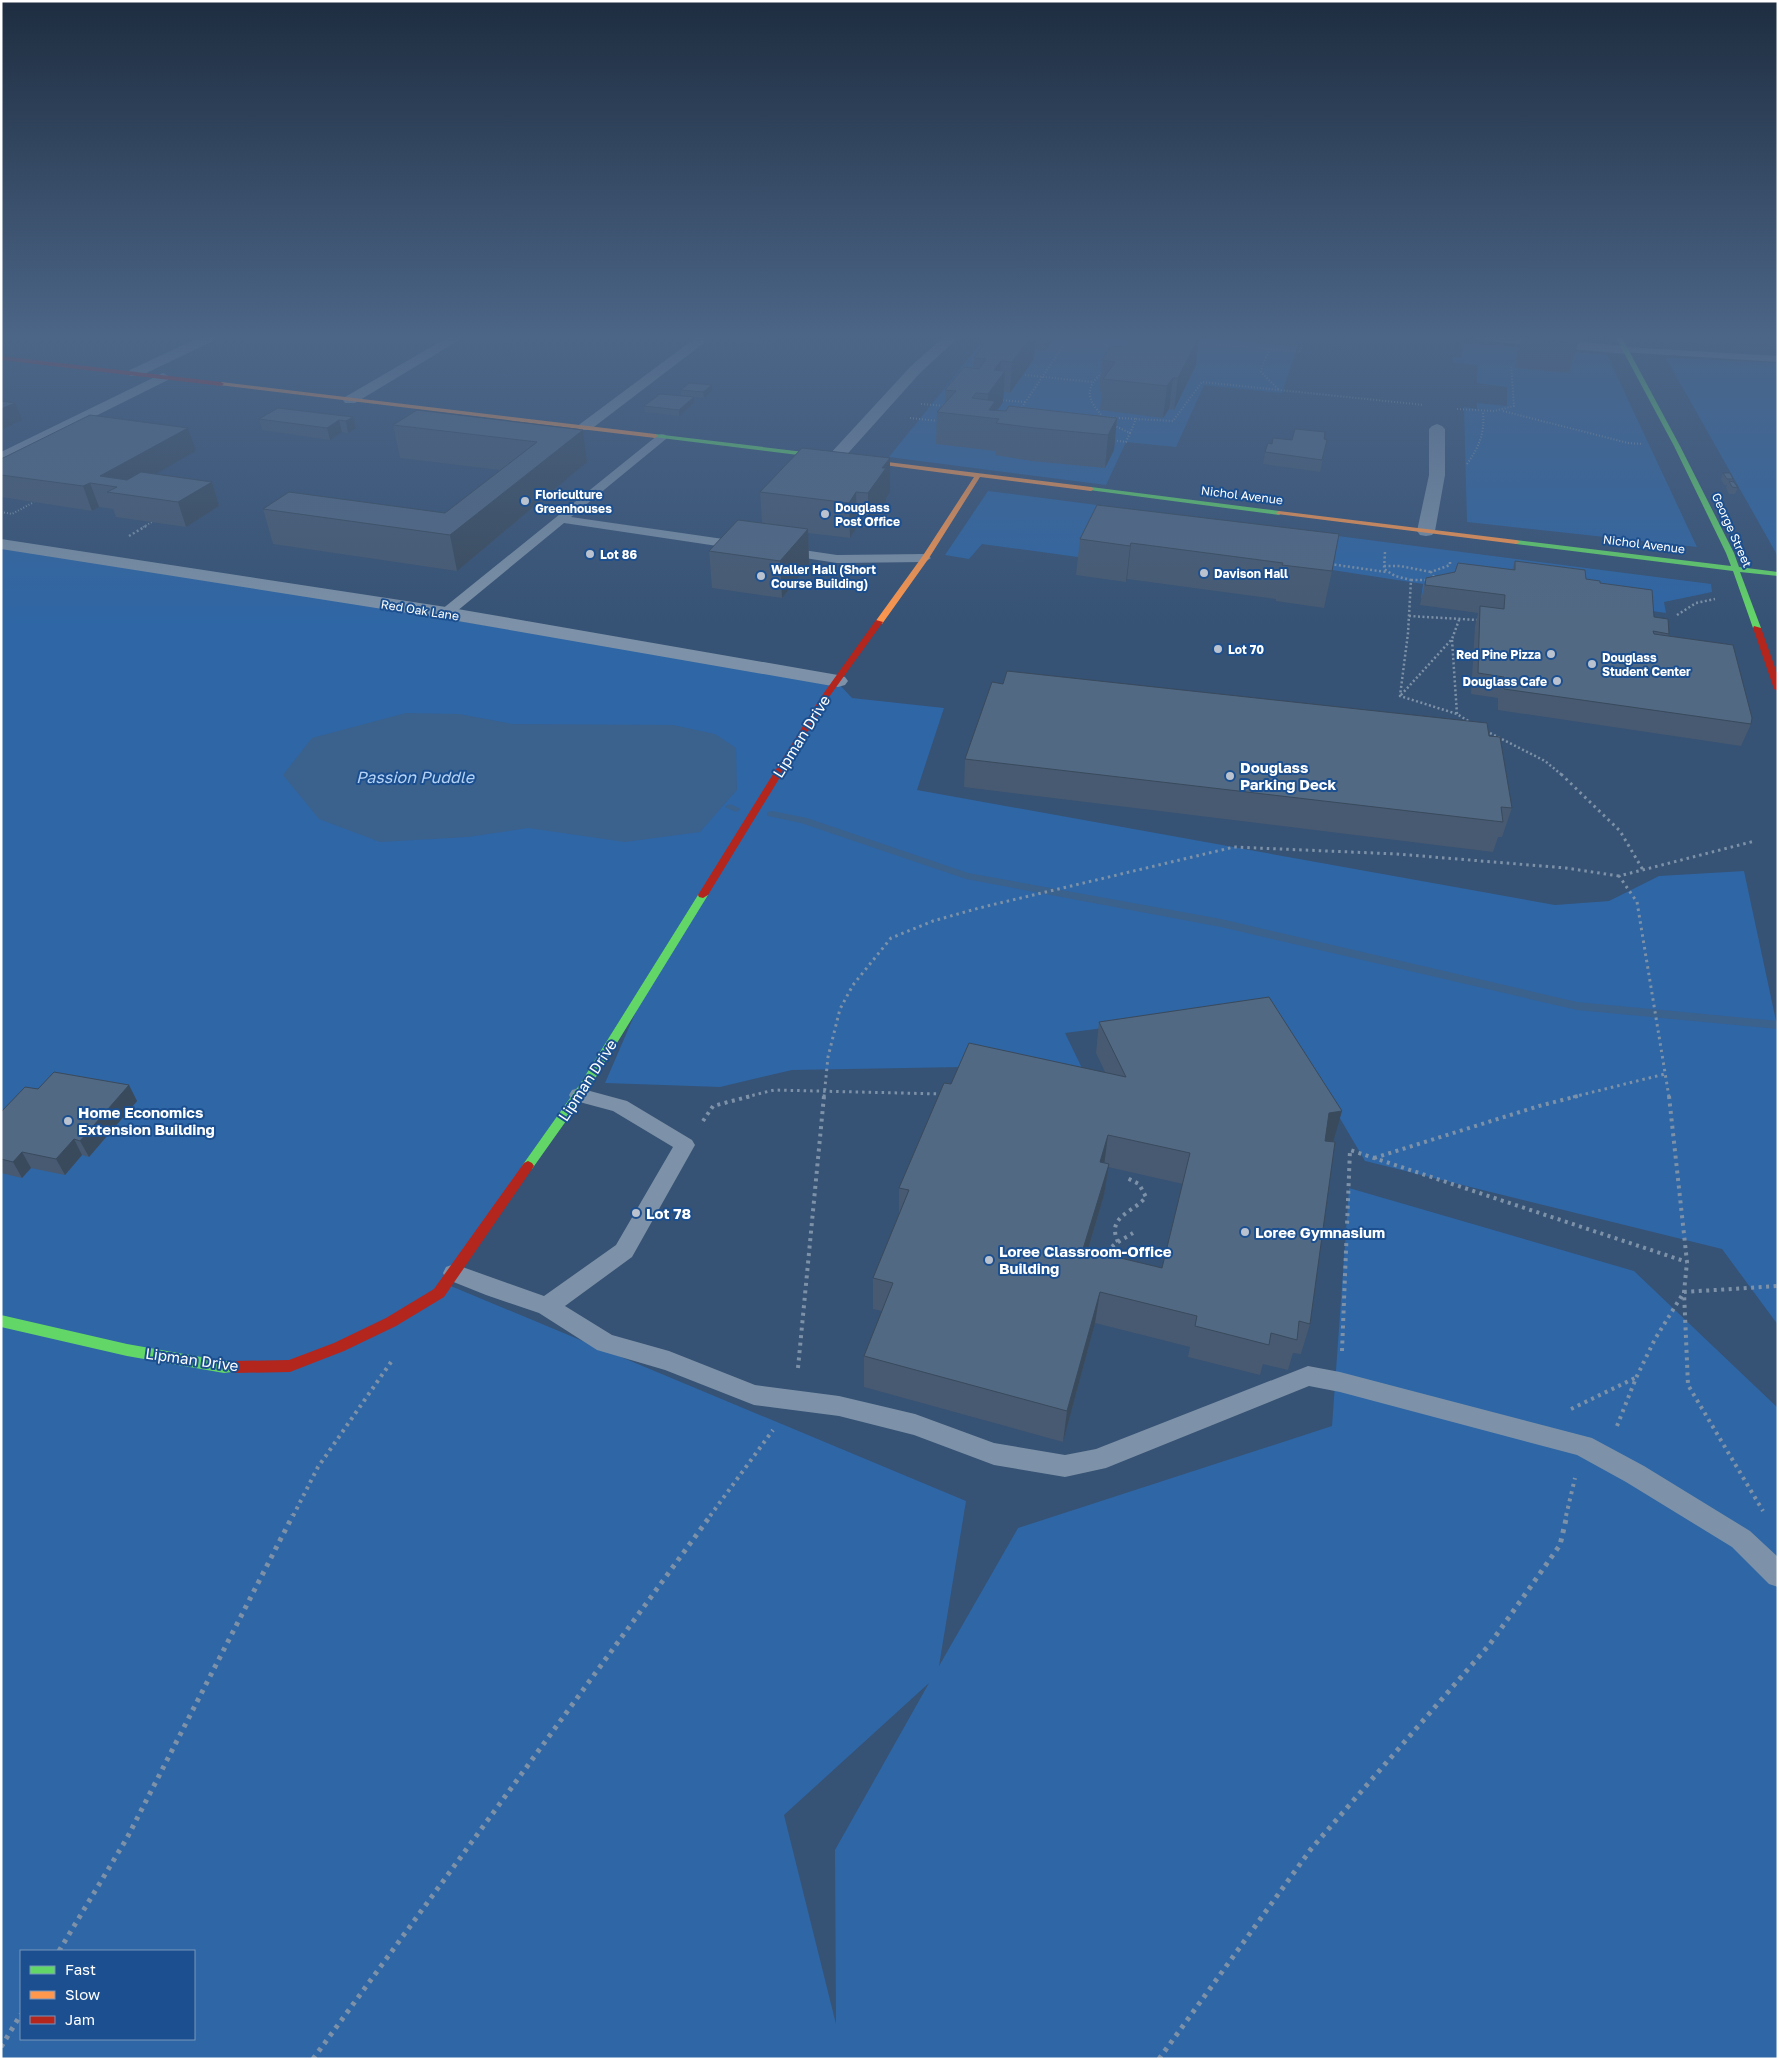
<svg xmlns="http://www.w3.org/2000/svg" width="1779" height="2060" viewBox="0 0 1779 2060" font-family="'Golos Text',sans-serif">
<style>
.green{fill:#2f66a5;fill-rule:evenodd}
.water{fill:#3b618d}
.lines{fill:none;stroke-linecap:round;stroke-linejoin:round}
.stream{fill:#3b618d;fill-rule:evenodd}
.path-far4{stroke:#7d92a8;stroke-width:2;stroke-dasharray:1 2;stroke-linecap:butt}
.path-far3{stroke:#7d92a8;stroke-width:2.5;stroke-dasharray:2 2.5;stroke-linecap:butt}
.path-far2{stroke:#7d92a8;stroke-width:3;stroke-dasharray:2.5 4;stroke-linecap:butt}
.path-far1{stroke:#7d92a8;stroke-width:4;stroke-dasharray:3 4.5;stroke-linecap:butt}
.path{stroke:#7d92a8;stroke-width:5;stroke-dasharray:4 5.5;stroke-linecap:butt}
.lane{fill:#7d92a8;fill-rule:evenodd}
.street{fill:#7d92a8;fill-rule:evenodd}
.fast{fill:#63d668;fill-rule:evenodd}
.slow{fill:#ff974d;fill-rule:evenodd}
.jam{fill:#b3261e;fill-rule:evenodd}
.wall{fill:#475a72;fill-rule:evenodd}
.shaded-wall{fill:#394a5c}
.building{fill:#526984;stroke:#394a5c;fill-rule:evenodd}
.poi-dot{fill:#b9c2ce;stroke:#1b4f8f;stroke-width:2}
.labels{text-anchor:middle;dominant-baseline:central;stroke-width:4;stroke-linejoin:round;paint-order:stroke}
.far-poi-label{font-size:12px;font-weight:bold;fill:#fff;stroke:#1b4f8f;text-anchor:start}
.far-street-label{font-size:12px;fill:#fff;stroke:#1b4f8f}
.street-label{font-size:15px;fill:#fff;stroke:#1b4f8f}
.poi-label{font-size:15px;font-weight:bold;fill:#fff;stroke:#1b4f8f;text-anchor:start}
.water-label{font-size:16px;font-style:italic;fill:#b5d3f5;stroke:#1b4f8f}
</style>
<rect width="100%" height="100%" fill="#365274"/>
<path class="green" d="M 987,336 L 1301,336 L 1282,393 L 1204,385 L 1176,447 L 1126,442 L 1106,485 L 889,457 Z
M 1463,343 L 1607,355 L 1697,547 L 1467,522 L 1464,407 L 1477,409 L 1477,403 L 1507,406 L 1507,387 L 1477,383 L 1478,365 L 1453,362 L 1453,357 L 1462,358 Z
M 1666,358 L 1778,363 L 1778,560 L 1776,553 Z
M 988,491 L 1711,584 L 1712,592 L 1664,602 L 1666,613 L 1645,610 L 1421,598 L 1423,584 L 1332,570 L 1085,558 L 982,544 L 969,559 L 945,555 Z
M 1,545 L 839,684 L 852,698 L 944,708 L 917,790 L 1555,905 L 1609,901 L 1659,876 L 1744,871 L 1778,1030 L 1778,1325 L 1722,1249 L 1365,1161 L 1274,1006 L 1065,1033 L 1094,1093 L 964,1067 L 792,1070 L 720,1087 L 605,1083 L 640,1002 L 446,1284 L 966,1501 L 939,1666 L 1018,1528 L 1332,1426 L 1349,1188 L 1634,1271 L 1778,1408 L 1778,2059 L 1,2059 ZM 929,1683 L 835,1850 L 836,2024 L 784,1815 ZM 21,1951 L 194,1951 L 194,2039 L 21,2039 Z"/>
<path class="water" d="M 406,713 L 459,714 L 512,724 L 673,725 L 715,734 L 736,748 L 737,790 L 700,832 L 625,842 L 528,828 L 468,837 L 380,842 L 319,819 L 283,775 L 312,738 Z"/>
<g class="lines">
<path class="stream" d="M 730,804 L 741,809 L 736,812 L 725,807 Z
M 772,811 L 807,818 L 968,873 L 1221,919 L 1577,1002 L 1778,1021 L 1778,1029 L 1577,1010 L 1221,927 L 966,879 L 801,823 L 768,816 L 767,814 L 768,812 Z"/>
<path class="path-far4" d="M 1086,336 L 1114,349
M 1052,340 L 1066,341
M 1196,342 L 1300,352 L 1305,336
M 1270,349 L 1263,364 L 1261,372 L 1279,390
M 1104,371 C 1083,389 1087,399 1104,418
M 1025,375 L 1092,382
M 1000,400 L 1025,402
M 921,404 L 945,406
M 1457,409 L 1494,411 L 1514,406 L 1511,365
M 1020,410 L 1070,336
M 1503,411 L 1628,443 L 1643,444
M 1104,417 L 1135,419
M 910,418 L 939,421
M 1130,433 L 1136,419 L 1173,421 L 1202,382 L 1424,405
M 1111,440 L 1126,442 L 1130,433 L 1113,425
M 1467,464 C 1479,447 1485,433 1483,412
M 1,512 L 12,514 L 34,502
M 143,527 L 152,522"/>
<path class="path-far3" d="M 129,536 L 146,526
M 1385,552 L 1384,569 L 1395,576 L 1411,580 L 1408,633 L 1400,696 L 1457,714 L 1470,722
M 1330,564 L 1386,572
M 1384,566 L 1400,566 L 1431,572
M 1434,577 L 1431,572 L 1450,565 L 1450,560
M 1411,580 L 1429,580
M 1677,615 L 1696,603 L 1715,599
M 1409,616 L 1478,620
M 1452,640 L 1457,714
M 1401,695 L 1452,639 L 1459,620
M 1486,731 L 1545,761 L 1562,775"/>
<path class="path-far2" d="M 1561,774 L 1620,831 L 1643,870
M 746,1097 L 774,1090 L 942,1094
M 824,1097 L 828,1057 L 840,1009 L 853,985 L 891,938 L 933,921 L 979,908 L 1234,847 L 1397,854 L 1566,868 L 1619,876
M 1573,1097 L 1665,1074
M 1669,1097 L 1637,902 L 1619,876 L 1755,841"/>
<path class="path-far1" d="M 1669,1096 L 1687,1262 L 1684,1292 L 1688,1385 L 1763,1511
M 703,1121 L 713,1106 L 751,1096
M 1374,1158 L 1539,1106 L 1578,1096
M 1118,1242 C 1106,1216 1133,1213 1146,1197 L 1139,1184 L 1127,1178
M 1101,1257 L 1115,1244 L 1133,1233
M 1342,1351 L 1350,1150 L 1687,1262
M 798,1368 L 824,1096
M 1571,1409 L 1635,1378
M 1617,1426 L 1636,1378 L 1655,1339 L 1684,1292 L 1778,1286
M 293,1516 L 318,1467 L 391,1362
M 710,1516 L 773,1430
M 1566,1516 L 1575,1478"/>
<path class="path" d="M 59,1951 L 127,1838 L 293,1515
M 1,2047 L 21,2014
M 313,2059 L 711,1515
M 1159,2059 L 1311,1849 L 1490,1644 L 1560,1545 L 1567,1515"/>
<path class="lane" d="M 1625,347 L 1778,356 L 1778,362 L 1622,352 L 1622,348 Z
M 662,434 L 666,435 L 667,437 L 666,439 L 571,517 L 744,542 L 750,546 L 748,549 L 744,550 L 564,523 L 451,616 L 441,616 L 440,613 L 441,610 L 658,435 Z
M 783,547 L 837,555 L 925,554 L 931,558 L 925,562 L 837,563 L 779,554 L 777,551 Z
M 579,1088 L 627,1101 L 692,1140 L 695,1145 L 632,1257 L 565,1306 L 612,1335 L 669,1351 L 755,1385 L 839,1396 L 915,1414 L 994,1443 L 1065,1455 L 1096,1449 L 1308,1366 L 1340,1372 L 1592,1438 L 1644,1466 L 1750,1531 L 1778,1557 L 1778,1587 L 1769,1584 L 1732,1547 L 1626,1482 L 1577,1455 L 1340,1392 L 1309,1386 L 1106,1468 L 1065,1477 L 994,1465 L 914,1435 L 839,1416 L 754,1405 L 665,1370 L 597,1350 L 539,1313 L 486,1295 L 446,1279 L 443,1273 L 446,1267 L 454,1264 L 544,1296 L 616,1245 L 673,1147 L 613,1111 L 572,1100 L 569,1095 L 572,1090 Z"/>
<path class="street" d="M 202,336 L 219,336 L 217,339 L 140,376 L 130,376 L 128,373 L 130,370 Z
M 450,336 L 466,336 L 355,403 L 345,403 L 343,400 L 345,397 Z
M 698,336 L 713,336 L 590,430 L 580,430 L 577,427 L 580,424 Z
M 945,336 L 960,336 L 921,372 L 841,461 L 829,461 L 827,458 L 829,455 L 911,366 Z
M 1470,336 L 1517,336 L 1625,346 L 1632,350 L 1625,354 L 1477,340 Z
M 163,373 L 170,377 L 168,380 L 1,463 L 1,452 Z
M 1437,424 L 1442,426 L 1445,429 L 1445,475 L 1435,531 L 1432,535 L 1426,536 L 1420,535 L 1417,531 L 1429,475 L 1429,429 L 1432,426 Z
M 1,539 L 446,607 L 838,675 L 845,677 L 848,681 L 845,685 L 838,687 L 446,619 L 1,549 Z"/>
<path class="fast" d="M 1615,336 L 1621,336 L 1680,446 L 1734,553 L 1739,567 L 1778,572 L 1778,576 L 1740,572 L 1761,628 L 1760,630 L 1753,628 L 1733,571 L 1516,544 L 1512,542 L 1516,540 L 1731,566 L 1726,553 L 1674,446 Z
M 655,434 L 871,460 L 874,462 L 871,464 L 653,437 L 652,436 Z
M 1091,487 L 1279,511 L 1282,513 L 1279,515 L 1089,490 L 1089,488 Z
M 703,892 L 708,895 L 588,1090 L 532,1169 L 524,1169 L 522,1166 L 524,1163 L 580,1084 L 698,895 Z
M 1,1315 L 127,1344 L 224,1361 L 240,1363 L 242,1367 L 240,1371 L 224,1373 L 127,1356 L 1,1327 Z"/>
<path class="slow" d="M 221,382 L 655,434 L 658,436 L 655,438 L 219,385 Z
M 871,460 L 1091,487 L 1094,489 L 1091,491 L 980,477 L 929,558 L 882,624 L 879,624 L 875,622 L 922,557 L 974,477 L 869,463 L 868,462 Z
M 1279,511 L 1516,540 L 1520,542 L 1516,544 L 1277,514 L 1276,513 Z"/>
<path class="jam" d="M 1,356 L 221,382 L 224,384 L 221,386 L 1,360 Z
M 876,620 L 883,622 L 829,697 L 708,895 L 703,898 L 699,897 L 698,895 L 821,697 Z
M 1754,626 L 1761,628 L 1778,676 L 1778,691 L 1774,689 L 1753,628 Z
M 528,1161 L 532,1163 L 534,1166 L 532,1169 L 444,1297 L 396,1326 L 344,1351 L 295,1370 L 290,1372 L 235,1373 L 230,1371 L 228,1367 L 230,1363 L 235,1361 L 289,1360 L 334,1343 L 386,1318 L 434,1289 L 524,1163 Z"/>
</g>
<path class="wall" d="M 8,336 L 55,336 L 41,342 L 9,339 Z
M 739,336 L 775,336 L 767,344 L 740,341 Z
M 992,336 L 1055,336 L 1045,351 L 1035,350 L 1034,359 L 1010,393 L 1004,392 L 1003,402 L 997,410 L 1117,418 L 1114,450 L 1105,468 L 1032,461 L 995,455 L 995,451 L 936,444 L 937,412 L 945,403 L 945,390 L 973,368 L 974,358 Z
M 1199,336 L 1196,365 L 1174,410 L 1169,409 L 1163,418 L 1100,410 L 1102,392 L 1099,391 L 1102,360 L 1125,347 Z
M 1202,336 L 1300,336 L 1296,347 L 1202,337 Z
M 1330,336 L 1353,336 L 1349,349 L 1328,347 Z
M 1522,336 L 1577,336 L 1578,343 L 1569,373 L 1515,368 L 1516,358 Z
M 1664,336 L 1723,336 L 1720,345 L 1668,341 Z
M 1724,336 L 1778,336 L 1778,349 L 1774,349 L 1772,346 L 1770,346 L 1767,353 L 1735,351 Z
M 681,390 L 712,391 L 704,398 L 681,396 L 694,397 L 694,403 L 679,416 L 645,412 L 644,406 L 681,396 Z
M 353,417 L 356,428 L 348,433 L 342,432 L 330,440 L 262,430 L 259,419 Z
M 393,425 L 583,430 L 587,462 L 457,571 L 273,544 L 263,509 L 445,513 L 500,470 L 400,458 Z
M 188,428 L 196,451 L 155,474 L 212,482 L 219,506 L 186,527 L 116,517 L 113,509 L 99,507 L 92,511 L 1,497 L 1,459 Z
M 1324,439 L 1327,440 L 1320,472 L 1263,464 L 1265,452 L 1272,444 L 1292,440 Z
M 890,458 L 890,492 L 886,498 L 886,502 L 868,528 L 857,527 L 850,538 L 808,533 L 809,564 L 782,598 L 712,588 L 709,551 L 762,523 L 760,492 Z
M 1723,473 L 1733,479 L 1732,482 L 1738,488 L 1735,494 L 1729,494 L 1726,488 L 1727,485 L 1724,485 L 1721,479 Z
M 1097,505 L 1332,571 L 1324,608 L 1276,601 L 1276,599 L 1127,579 L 1126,582 L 1076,575 L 1080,539 Z
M 1515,561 L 1586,579 L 1600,583 L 1654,617 L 1669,634 L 1668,636 L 1751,724 L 1741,746 L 1498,710 L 1498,698 L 1471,694 L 1475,626 L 1478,613 L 1420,605 L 1426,578 L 1512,570 Z
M 1489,736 L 1512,808 L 1502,837 L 1498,837 L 1493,852 L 964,787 L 965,759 Z
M 1099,1022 L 1333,1142 L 1310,1324 L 1301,1354 L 1293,1353 L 1288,1370 L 1263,1364 L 1260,1375 L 1188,1357 L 1190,1347 L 1095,1323 L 1063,1442 L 864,1387 L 864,1356 L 882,1311 L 873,1309 L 873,1278 L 899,1214 L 899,1188 L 951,1084 L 1105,1072 L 1096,1053 ZM 1108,1167 L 1183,1184 L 1162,1268 L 1088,1250 L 1104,1195 Z
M 38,1089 L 137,1101 L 89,1157 L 82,1155 L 65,1175 L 31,1168 L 22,1178 L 1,1173 L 1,1112 Z"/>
<path class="shaded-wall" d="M 39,336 L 55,336 L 41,342 Z
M 767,336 L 775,336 L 767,344 Z
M 1026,336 L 1035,336 L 1034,359 L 1010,393 L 1012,362 Z
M 1046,336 L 1055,336 L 1045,351 Z
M 1199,336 L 1196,365 L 1174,410 L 1178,378 Z
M 1298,336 L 1300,336 L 1296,347 Z
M 1001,361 L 1000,378 L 1005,371 L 1003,402 L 995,414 L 987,417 L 988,394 L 994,370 Z
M 1173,378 L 1169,409 L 1163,418 L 1167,386 Z
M 712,385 L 712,391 L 704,398 L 703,392 Z
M 694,397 L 694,403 L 679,416 L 679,410 Z
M 15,403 L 22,420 L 1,430 L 1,409 Z
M 353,417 L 356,428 L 348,433 L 346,421 Z
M 1117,418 L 1114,450 L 1105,468 L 1108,435 Z
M 339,420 L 342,432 L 330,440 L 327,428 Z
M 188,428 L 196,451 L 120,494 L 117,487 L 100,476 Z
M 583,430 L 587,462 L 457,571 L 450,535 Z
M 890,458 L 890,492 L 886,498 L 886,502 L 868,528 L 868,493 L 882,468 Z
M 212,482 L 219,506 L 186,527 L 178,502 Z
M 90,483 L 99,507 L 92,511 L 83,486 Z
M 856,492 L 857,527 L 850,538 L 849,503 Z
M 808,529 L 809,564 L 782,598 L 780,561 Z
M 1131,543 L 1127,579 L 1126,582 L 1130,546 Z
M 129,1085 L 137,1101 L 89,1157 L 80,1141 Z
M 1342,1111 L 1333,1142 L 1320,1144 L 1329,1113 Z
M 1108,1135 L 1104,1166 L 1100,1162 Z
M 74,1139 L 82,1155 L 65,1175 L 56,1159 Z
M 22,1152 L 31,1168 L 22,1178 L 13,1162 Z
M 1109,1164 L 1104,1195 L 1079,1280 L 1083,1249 Z
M 1100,1292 L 1095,1323 L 1063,1442 L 1067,1411 Z"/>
<path class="building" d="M 989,336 L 1031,336 L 1012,362 L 1001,361 L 994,370 L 1005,371 L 988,394 L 976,393 L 972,398 L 995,401 L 989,410 L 1006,411 L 1009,406 L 1117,418 L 1108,435 L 1035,428 L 996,423 L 999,419 L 937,412 L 956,391 L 945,390 L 964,367 L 979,369 L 986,359 L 974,358 Z
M 1130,336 L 1199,336 L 1178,378 L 1173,378 L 1167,386 L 1103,379 L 1115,362 L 1102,360 L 1111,346 L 1125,347 Z
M 1330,336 L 1352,336 L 1351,338 Z
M 1524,336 L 1577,336 L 1578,343 L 1524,338 Z
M 689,383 L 712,385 L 703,392 L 681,390 Z
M 660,394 L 694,397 L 679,410 L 644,406 Z
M 1,401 L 15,403 L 1,409 Z
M 278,408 L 353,417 L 346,421 L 339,420 L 327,428 L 259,419 Z
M 417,410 L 583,430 L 450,535 L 263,509 L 289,492 L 445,513 L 537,442 L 393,425 Z
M 90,415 L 188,428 L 100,476 L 127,480 L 141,472 L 212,482 L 178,502 L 107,492 L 117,487 L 90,483 L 83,486 L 1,475 L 1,459 Z
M 1295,429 L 1325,432 L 1324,439 L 1327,440 L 1322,460 L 1265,452 L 1268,443 L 1272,444 L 1273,438 L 1292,440 Z
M 802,448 L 890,458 L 882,468 L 886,468 L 868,493 L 856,492 L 849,503 L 760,492 Z
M 1723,473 L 1730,473 L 1733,479 L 1727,479 Z
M 1729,481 L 1734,482 L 1738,488 L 1732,487 Z
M 1097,505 L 1339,534 L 1332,571 L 1282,565 L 1283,563 L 1131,543 L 1130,546 L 1080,539 Z
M 738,520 L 808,529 L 780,561 L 709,551 Z
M 1515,561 L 1585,570 L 1586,579 L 1600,581 L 1600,583 L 1652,590 L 1654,617 L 1668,619 L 1669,634 L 1653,631 L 1654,634 L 1733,645 L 1752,718 L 1751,724 L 1504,689 L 1504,677 L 1478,673 L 1480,606 L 1504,609 L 1505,595 L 1425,585 L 1426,578 L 1455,572 L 1458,563 L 1515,570 Z
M 1007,671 L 1487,723 L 1489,736 L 1500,737 L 1512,808 L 1501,807 L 1503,822 L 965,759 L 992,682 L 1003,684 Z
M 1269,997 L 1342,1111 L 1329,1113 L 1325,1141 L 1335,1142 L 1310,1324 L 1299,1321 L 1297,1340 L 1271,1333 L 1269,1345 L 1195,1326 L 1197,1316 L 1100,1292 L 1067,1411 L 864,1356 L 893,1283 L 873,1278 L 909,1190 L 899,1188 L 944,1083 L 951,1084 L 969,1043 L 1126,1077 L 1099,1022 ZM 1108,1135 L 1190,1153 L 1162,1268 L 1083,1249 L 1109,1164 L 1100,1162 Z
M 54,1072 L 129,1085 L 80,1141 L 74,1139 L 56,1159 L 22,1152 L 13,1162 L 1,1159 L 1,1112 L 25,1087 L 38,1089 Z"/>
<linearGradient id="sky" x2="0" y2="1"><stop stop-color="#1e2d40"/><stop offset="0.54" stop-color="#4c6688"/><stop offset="1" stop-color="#4c6688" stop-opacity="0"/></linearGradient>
<rect width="1779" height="624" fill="url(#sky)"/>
<g class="poi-dot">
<circle cx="525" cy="501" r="5"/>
<circle cx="825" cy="514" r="5"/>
<circle cx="590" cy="554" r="5"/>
<circle cx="1204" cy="573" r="5"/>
<circle cx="761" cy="576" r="5"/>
<circle cx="1218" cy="649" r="5"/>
<circle cx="1551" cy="654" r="5"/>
<circle cx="1592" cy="664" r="5"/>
<circle cx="1557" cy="681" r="5"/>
<circle cx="1230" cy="776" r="5"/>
<circle cx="68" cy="1121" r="5"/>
<circle cx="636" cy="1213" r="5"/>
<circle cx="1245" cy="1232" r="5"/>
<circle cx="989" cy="1260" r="5"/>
</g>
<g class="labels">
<g class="far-poi-label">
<text x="535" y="494">Floriculture<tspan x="535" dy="14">Greenhouses</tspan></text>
<text x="835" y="507">Douglass<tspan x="835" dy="14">Post Office</tspan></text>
<text x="600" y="554">Lot 86</text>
<text x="771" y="569">Waller Hall (Short<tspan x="771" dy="14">Course Building)</tspan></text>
<text x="1214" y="573">Davison Hall</text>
<text x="1228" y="649">Lot 70</text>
<text x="1541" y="654" text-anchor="end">Red Pine Pizza</text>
<text x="1602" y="657">Douglass<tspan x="1602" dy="14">Student Center</tspan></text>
<text x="1547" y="681" text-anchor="end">Douglass Cafe</text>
</g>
<g class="far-street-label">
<text transform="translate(1242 495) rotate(7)">Nichol Avenue</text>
<text transform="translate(1732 530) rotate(66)">George Street</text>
<text transform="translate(1644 544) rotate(7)">Nichol Avenue</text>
<text transform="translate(420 610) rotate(9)">Red Oak Lane</text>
</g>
<g class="street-label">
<text transform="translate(801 736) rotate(-58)">Lipman Drive</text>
<text transform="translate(587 1080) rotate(-57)">Lipman Drive</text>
<text transform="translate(192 1359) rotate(8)">Lipman Drive</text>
</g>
<g class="poi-label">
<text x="1240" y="767">Douglass<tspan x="1240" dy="17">Parking Deck</tspan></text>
<text x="78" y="1112">Home Economics<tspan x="78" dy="17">Extension Building</tspan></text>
<text x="646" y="1213">Lot 78</text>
<text x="1255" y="1232">Loree Gymnasium</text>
<text x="999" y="1251">Loree Classroom-Office<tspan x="999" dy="17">Building</tspan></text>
</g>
<g class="water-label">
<text x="415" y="777">Passion Puddle</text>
</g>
</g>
<rect width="1779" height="2060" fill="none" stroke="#ffffff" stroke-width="5"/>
<rect x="20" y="1950" width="175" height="90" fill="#1b4f8f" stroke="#7695bc"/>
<rect x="30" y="1966" width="25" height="8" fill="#63d668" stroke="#7695bc"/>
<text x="65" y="1975" font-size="15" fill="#ffffff">Fast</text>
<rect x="30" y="1991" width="25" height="8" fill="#ff974d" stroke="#7695bc"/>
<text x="65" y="2000" font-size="15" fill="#ffffff">Slow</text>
<rect x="30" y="2016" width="25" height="8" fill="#b3261e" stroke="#7695bc"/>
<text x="65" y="2025" font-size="15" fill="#ffffff">Jam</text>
</svg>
